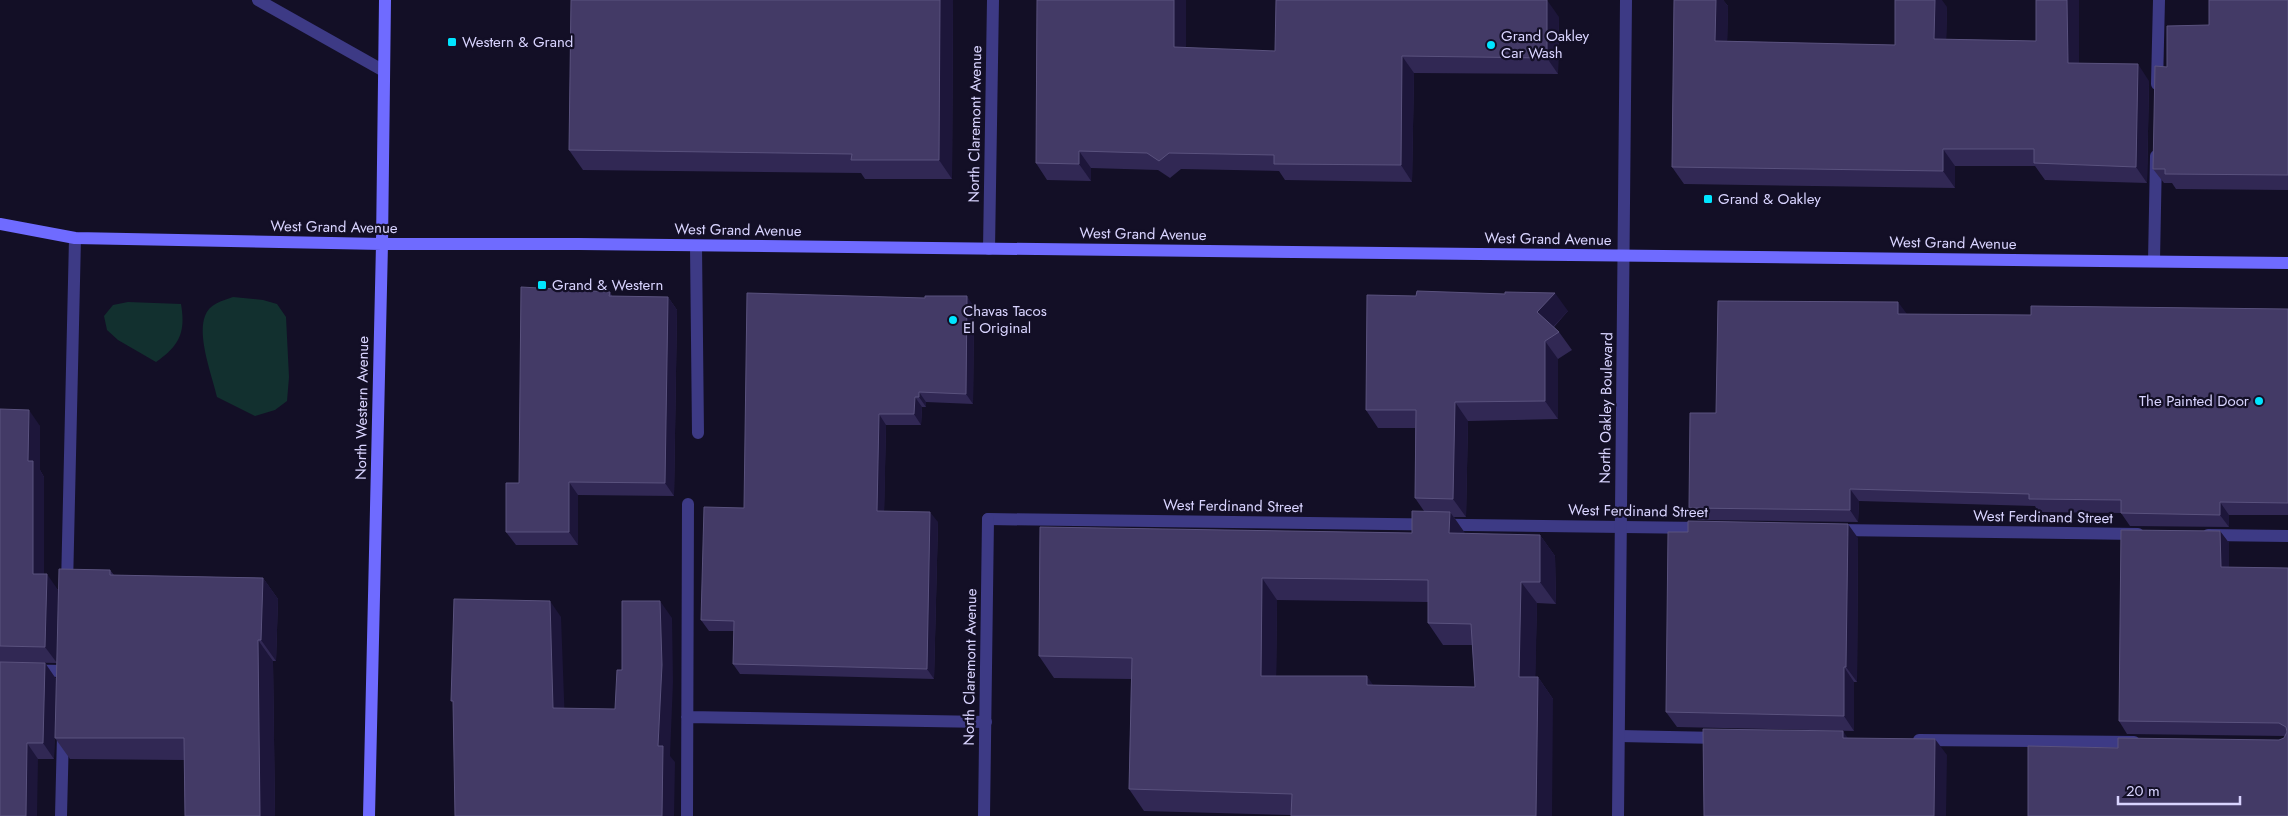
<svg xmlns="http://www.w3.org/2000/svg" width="2288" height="816" viewBox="0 0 2288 816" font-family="Jost,sans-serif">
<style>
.green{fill:#12302f}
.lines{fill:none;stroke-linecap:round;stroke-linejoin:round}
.lane{stroke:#3d3a85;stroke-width:12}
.street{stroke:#3d3a85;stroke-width:12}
.secondary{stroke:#6f6bff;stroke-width:12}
.wall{fill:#312854;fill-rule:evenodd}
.shaded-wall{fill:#1d163a}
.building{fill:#433a66;stroke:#5a527e;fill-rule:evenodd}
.poi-dot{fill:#00e5ff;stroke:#130f26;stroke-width:2}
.labels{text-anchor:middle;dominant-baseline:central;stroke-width:4.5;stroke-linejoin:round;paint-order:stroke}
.poi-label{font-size:15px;fill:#d9d4ff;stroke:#130f26;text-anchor:start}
.street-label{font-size:15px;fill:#d9d4ff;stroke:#130f26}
</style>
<rect width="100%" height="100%" fill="#130f26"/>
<path class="green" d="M 233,297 L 263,300 L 277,304 L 286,317 L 289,377 L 287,401 L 275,410 L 255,416 L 217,397 C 212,375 197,337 205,316 C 209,304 222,301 233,297 Z
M 128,302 L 181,304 C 186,333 179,346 156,362 L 118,340 L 107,330 L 104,316 L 113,305 Z"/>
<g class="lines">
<path class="lane" d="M 258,0 L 384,71
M 2157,84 L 2159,0
M 696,246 L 698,433
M 2154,261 L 2156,156
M 988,519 L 1703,528
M 1836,530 L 2138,534
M 2208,535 L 2288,536
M 67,586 L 75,238
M 0,670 L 65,671
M 687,717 L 986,722
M 1619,736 L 1719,738
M 1919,740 L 2134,742
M 61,816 L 63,734
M 687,816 L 688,504"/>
<path class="street" d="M 989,249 L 993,0
M 984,816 L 988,519
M 1618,816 L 1626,0"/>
<path class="secondary" d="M 0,224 L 75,238 L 382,244 L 579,244 L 2288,263
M 369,816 L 382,244 L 385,0"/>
</g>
<path class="wall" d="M 571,0 L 953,0 L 952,179 L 865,179 L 861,173 L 583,170 L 569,150 Z
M 1037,0 L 1186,0 L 1186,48 L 1275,51 L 1559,17 L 1558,74 L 1414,73 L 1412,182 L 1285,180 L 1279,171 L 1181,169 L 1170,178 L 1158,170 L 1091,168 L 1091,181 L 1047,180 L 1036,163 Z
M 1674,0 L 1723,0 L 1728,6 L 1727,41 L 1895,45 L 1947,7 L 1946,39 L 2036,41 L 2079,63 L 2149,81 L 2147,183 L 2045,180 L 2035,166 L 1955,166 L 1955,188 L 1684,184 L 1672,167 Z
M 2288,0 L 2288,190 L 2176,189 L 2172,183 L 2164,183 L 2153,169 L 2167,67 L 2209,25 Z
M 610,292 L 612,296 L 668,297 L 677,310 L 674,496 L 578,495 L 578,545 L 516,545 L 506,532 L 519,483 Z
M 1416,296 L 1568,311 L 1554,327 L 1559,332 L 1572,350 L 1558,359 L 1558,419 L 1468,421 L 1466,517 L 1454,517 L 1465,534 L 1540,535 L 1555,556 L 1556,604 L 1537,603 L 1535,677 L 1538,677 L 1553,699 L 1291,815 L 1144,811 L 1129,789 L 1131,679 L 1054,678 L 1039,656 L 1040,527 L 1412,533 L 1424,511 L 1415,498 L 1415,428 L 1378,428 L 1366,410 ZM 1277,600 L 1428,602 L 1428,623 L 1443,645 L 1472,645 L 1475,687 L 1373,685 L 1276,676 Z
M 974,307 L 973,404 L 926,402 L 926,407 L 922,407 L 921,425 L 886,425 L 884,511 L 938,522 L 934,679 L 740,674 L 733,664 L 734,631 L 709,631 L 701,620 L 744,508 Z
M 2288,309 L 2288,515 L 2229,515 L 2229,527 L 2130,526 L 2121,513 L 2038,512 L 2035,506 L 1859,501 L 1858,522 L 1698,520 L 1689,508 L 1716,413 L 1907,314 L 2031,315 Z
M 0,409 L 40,426 L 40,470 L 44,477 L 44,574 L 58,590 L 57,663 L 0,662 Z
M 2220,531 L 2229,543 L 2229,567 L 2288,568 L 2288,816 L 2118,748 L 2279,740 L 2284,738 L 2285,736 L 2127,734 L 2119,721 Z
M 1858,538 L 1857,682 L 1854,682 L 1854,731 L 1677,727 L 1666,712 Z
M 110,570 L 114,575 L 263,578 L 278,599 L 276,661 L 273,661 L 275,816 L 185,816 L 184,760 L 70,759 L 55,738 Z
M 45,663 L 56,679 L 54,759 L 38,759 L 0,816 Z"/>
<path class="shaded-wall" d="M 940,0 L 953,0 L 952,179 L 939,160 Z
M 1174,0 L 1186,0 L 1186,64 L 1174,47 Z
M 1547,0 L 1559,17 L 1558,74 L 1547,58 Z
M 1716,0 L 1723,0 L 1728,6 L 1727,57 L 1715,41 Z
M 1935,0 L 1942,0 L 1947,7 L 1946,55 L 1934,39 Z
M 2067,0 L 2079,0 L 2079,80 L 2068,63 Z
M 1402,56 L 1414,73 L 1412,182 L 1401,165 Z
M 2138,64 L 2149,81 L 2147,183 L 2136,167 Z
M 1943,149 L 1955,166 L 1955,188 L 1943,171 Z
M 1079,151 L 1091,168 L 1091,181 L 1079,164 Z
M 1555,293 L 1568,311 L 1550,330 L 1537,312 Z
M 967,296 L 974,307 L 973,404 L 966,394 Z
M 668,297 L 677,310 L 674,496 L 665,483 Z
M 1898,302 L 1907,314 L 1898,314 Z
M 1545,341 L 1558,359 L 1558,419 L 1545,401 Z
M 919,392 L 926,402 L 926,407 L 919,397 Z
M 915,397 L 922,407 L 921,425 L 914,414 Z
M 1455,402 L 1468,421 L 1466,517 L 1453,499 Z
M 29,410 L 40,426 L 40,470 L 44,477 L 44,590 L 33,574 L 28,461 Z
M 879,414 L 886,425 L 884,521 L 877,511 Z
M 569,482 L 578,495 L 578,545 L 569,532 Z
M 1850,489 L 1859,501 L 1858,522 L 1850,510 Z
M 2220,502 L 2229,515 L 2229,527 L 2220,515 Z
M 930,512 L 938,522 L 934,679 L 927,669 Z
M 1450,512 L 1465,533 L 1449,533 Z
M 1848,524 L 1858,538 L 1857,682 L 1846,667 Z
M 2220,531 L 2229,543 L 2229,580 L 2221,567 Z
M 1540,535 L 1555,556 L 1556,604 L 1540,582 Z
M 47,574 L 58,590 L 57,663 L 45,647 Z
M 263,578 L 278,599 L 276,661 L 261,640 Z
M 1262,578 L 1277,600 L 1276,698 L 1261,676 Z
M 1521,582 L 1537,603 L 1535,699 L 1519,677 Z
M 550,601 L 561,617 L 565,725 L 553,708 Z
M 660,601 L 672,618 L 673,682 L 670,756 L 675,762 L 674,816 L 662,816 L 658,746 Z
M 258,640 L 273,661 L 275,816 L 260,816 Z
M 45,663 L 56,679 L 54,759 L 43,743 Z
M 1844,667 L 1854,682 L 1854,731 L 1844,716 Z
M 1367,676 L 1382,698 L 1367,685 Z
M 1538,677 L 1553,699 L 1552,816 L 1536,816 Z
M 1843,731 L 1854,747 L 1843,738 Z
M 1935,739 L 1947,755 L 1946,816 L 1934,816 Z
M 27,743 L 38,759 L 37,816 L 26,816 Z"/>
<path class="building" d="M 571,0 L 940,0 L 939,160 L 851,160 L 852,154 L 569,150 Z
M 1037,0 L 1174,0 L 1174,47 L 1275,51 L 1276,0 L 1547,0 L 1547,58 L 1402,56 L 1401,165 L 1274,164 L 1274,155 L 1169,153 L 1159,161 L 1147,153 L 1079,151 L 1079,164 L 1036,163 Z
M 1674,0 L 1716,0 L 1715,41 L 1895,45 L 1895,0 L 1935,0 L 1934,39 L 2036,41 L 2036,0 L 2067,0 L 2068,63 L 2138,64 L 2136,167 L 2034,163 L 2034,149 L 1943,149 L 1943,171 L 1672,167 Z
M 2209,0 L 2288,0 L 2288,175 L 2165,174 L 2165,169 L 2153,169 L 2155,66 L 2167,67 L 2167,26 L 2209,25 Z
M 521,287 L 610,292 L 609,296 L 668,297 L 665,483 L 569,482 L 569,532 L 506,532 L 506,483 L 519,483 Z
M 1417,291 L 1505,294 L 1505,292 L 1555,293 L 1537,312 L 1559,332 L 1545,341 L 1545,401 L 1455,402 L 1453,499 L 1415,498 L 1416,410 L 1366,410 L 1367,295 L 1416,296 Z
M 747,293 L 925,298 L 925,296 L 967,296 L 966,394 L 919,392 L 919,397 L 915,397 L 914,414 L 879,414 L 877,511 L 930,512 L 927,669 L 733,664 L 734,621 L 701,620 L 704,507 L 744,508 Z
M 1718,301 L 1898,302 L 1898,314 L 2031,315 L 2031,306 L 2288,309 L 2288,503 L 2220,502 L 2220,515 L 2121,513 L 2121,500 L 2029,499 L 2029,494 L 1850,489 L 1850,510 L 1689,508 L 1690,413 L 1716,413 Z
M 0,409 L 29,410 L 28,461 L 33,461 L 33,574 L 47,574 L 45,647 L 0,646 Z
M 1412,511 L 1450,512 L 1449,533 L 1540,535 L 1540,582 L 1521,582 L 1519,677 L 1538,677 L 1536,816 L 1291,816 L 1292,794 L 1129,789 L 1132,658 L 1039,656 L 1040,527 L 1412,533 ZM 1262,578 L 1428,580 L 1428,623 L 1471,624 L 1475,687 L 1367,685 L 1367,676 L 1261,676 Z
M 1688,521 L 1848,524 L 1846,667 L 1844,667 L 1844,716 L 1666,712 L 1668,532 L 1688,532 Z
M 2121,530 L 2220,531 L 2221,567 L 2288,568 L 2288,816 L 2028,816 L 2028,746 L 2118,748 L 2118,738 L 2279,740 L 2284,738 L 2287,732 L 2286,727 L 2279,723 L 2119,721 Z
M 59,569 L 110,570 L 110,575 L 263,578 L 261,640 L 258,640 L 260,816 L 185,816 L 184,738 L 55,738 Z
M 454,599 L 550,601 L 553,708 L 615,709 L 617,670 L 622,670 L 622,601 L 660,601 L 662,665 L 658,746 L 663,746 L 662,816 L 455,816 L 453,701 L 451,701 Z
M 0,662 L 45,663 L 43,743 L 27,743 L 26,816 L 0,816 Z
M 1703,729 L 1843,731 L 1843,738 L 1935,739 L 1934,816 L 1704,816 Z"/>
<g class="poi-dot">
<rect x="447" y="37" width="10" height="10" rx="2.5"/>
<circle cx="1491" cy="45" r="5"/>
<rect x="1703" y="194" width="10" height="10" rx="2.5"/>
<rect x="537" y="280" width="10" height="10" rx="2.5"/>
<circle cx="953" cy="320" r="5"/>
<circle cx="2259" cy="401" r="5"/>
</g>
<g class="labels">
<g class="poi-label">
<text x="1501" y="36">Grand Oakley<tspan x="1501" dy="17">Car Wash</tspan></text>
<text x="462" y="42">Western &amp; Grand</text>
<text x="1718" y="199">Grand &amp; Oakley</text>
<text x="552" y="285">Grand &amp; Western</text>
<text x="963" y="311">Chavas Tacos<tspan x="963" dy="17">El Original</tspan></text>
<text x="2249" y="401" text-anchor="end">The Painted Door</text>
</g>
<g class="street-label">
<text transform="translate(975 124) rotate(-89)">North Claremont Avenue</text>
<text transform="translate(334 227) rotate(1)">West Grand Avenue</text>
<text transform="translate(738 230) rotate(1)">West Grand Avenue</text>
<text transform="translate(1143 234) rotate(1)">West Grand Avenue</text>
<text transform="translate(1548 239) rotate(1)">West Grand Avenue</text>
<text transform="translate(1953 243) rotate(1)">West Grand Avenue</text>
<text transform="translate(362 408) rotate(-89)">North Western Avenue</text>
<text transform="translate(1606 408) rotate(-89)">North Oakley Boulevard</text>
<text transform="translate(1233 506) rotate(1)">West Ferdinand Street</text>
<text transform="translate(1638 511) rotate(1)">West Ferdinand Street</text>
<text transform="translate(2043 517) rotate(1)">West Ferdinand Street</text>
<text transform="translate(970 667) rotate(-89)">North Claremont Avenue</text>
</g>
</g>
<path d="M2118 796v8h122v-8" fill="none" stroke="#d9d4ff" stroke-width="2.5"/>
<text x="2126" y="796" font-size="15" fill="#d9d4ff" stroke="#130f26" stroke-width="4" paint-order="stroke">20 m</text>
</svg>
